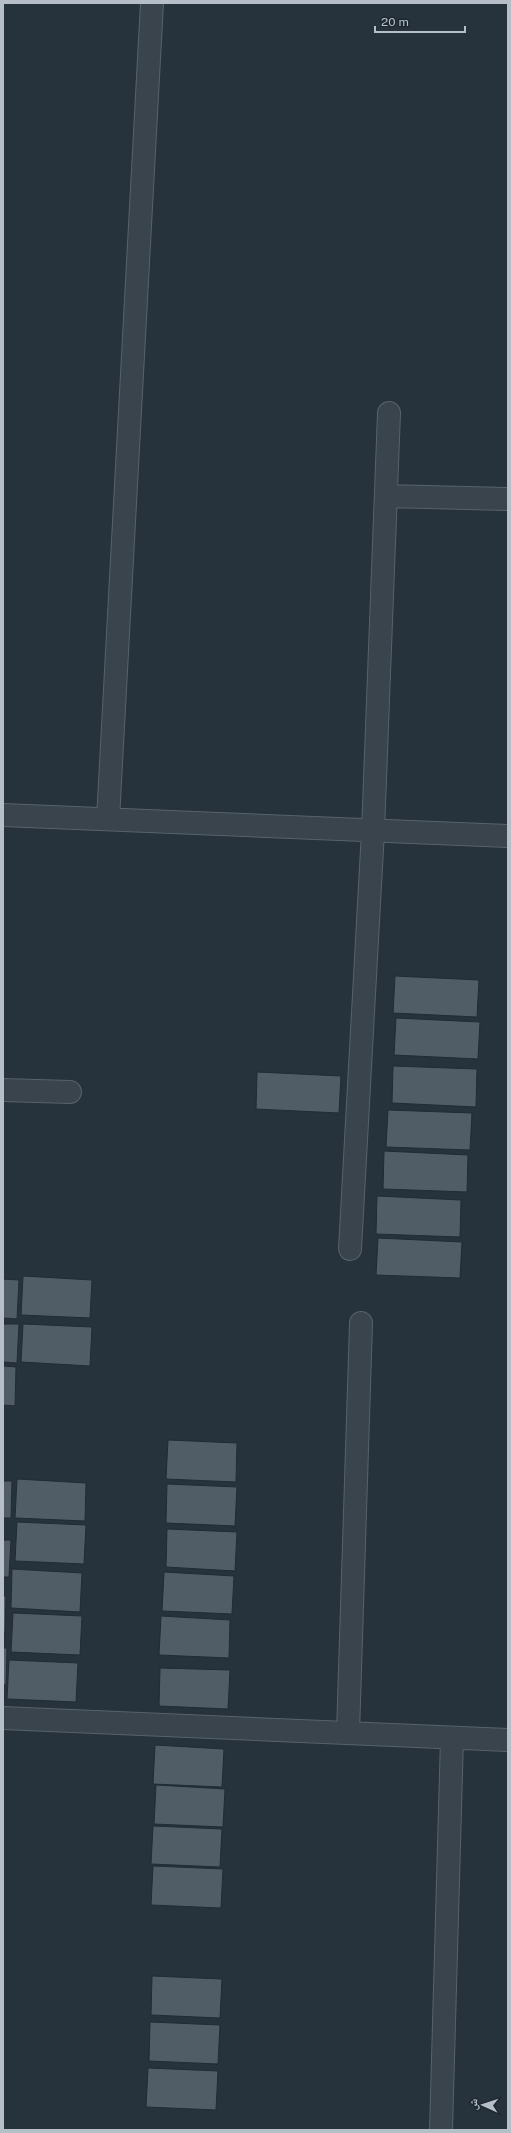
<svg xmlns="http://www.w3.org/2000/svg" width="511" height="2133" viewBox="0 0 511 2133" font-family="'Public Sans','Noto Naskh Arabic',sans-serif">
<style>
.building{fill:#505d67;stroke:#212b33}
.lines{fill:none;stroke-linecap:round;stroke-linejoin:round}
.minor-casing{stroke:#58626a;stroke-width:24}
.minor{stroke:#3a444c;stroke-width:22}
</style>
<rect width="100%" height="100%" fill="#26323c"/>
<path class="building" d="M 395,976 L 479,980 L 477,1017 L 393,1013 Z
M 396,1018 L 480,1022 L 478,1059 L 394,1055 Z
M 393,1066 L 477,1069 L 476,1107 L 392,1103 Z
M 257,1072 L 341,1076 L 339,1113 L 256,1109 Z
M 388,1110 L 472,1113 L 470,1150 L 386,1147 Z
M 384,1151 L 468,1155 L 467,1192 L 383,1189 Z
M 377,1196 L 461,1200 L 460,1237 L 376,1234 Z
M 378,1238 L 462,1242 L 460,1278 L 376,1275 Z
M 23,1276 L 92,1280 L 90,1318 L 21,1315 Z
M 3,1279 L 19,1280 L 17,1319 L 3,1318 Z
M 3,1324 L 19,1324 L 17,1363 L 3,1362 Z
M 23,1324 L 92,1327 L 90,1366 L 21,1362 Z
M 3,1366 L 16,1367 L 15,1406 L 3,1405 Z
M 168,1440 L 237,1443 L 236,1482 L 166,1479 Z
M 17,1479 L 86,1483 L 85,1521 L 15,1518 Z
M 3,1481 L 12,1481 L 11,1518 L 3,1518 Z
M 167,1484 L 237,1487 L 235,1526 L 166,1523 Z
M 17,1522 L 86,1525 L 84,1564 L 15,1561 Z
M 167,1529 L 237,1532 L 235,1571 L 166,1567 Z
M 3,1540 L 11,1540 L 9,1577 L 3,1577 Z
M 12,1569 L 82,1573 L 80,1612 L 11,1608 Z
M 164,1572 L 234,1576 L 232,1614 L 162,1611 Z
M 3,1596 L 6,1596 L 5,1633 L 3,1633 Z
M 13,1613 L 82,1616 L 80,1655 L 11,1652 Z
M 161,1616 L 230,1620 L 229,1658 L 159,1655 Z
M 3,1648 L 7,1648 L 6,1685 L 3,1685 Z
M 9,1660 L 78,1663 L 76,1702 L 7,1699 Z
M 160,1668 L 230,1670 L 228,1709 L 159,1706 Z
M 155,1745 L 224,1749 L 222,1787 L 153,1784 Z
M 156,1785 L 225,1789 L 223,1827 L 154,1824 Z
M 153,1826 L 222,1829 L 220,1867 L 151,1864 Z
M 153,1866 L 223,1869 L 221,1908 L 151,1905 Z
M 152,1976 L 222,1979 L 220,2018 L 151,2015 Z
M 150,2022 L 220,2025 L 218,2064 L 149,2061 Z
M 148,2068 L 218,2071 L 216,2110 L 146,2107 Z"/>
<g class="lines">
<defs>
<path id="minor" d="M 386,496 L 507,499
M 3,815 L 508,836
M 108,819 L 152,3
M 3,1090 L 70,1092
M 350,1249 L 373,831 L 389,413
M 3,1718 L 508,1740
M 348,1733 L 361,1323
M 441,2130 L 452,1738"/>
</defs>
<use href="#minor" class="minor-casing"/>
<use href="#minor" class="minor"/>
</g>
<rect width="511" height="2133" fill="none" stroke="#b6bfc7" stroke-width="8"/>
<g transform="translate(483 2105) rotate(273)" stroke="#1f2931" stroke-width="3" paint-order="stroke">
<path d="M0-3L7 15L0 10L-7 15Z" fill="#b6bfc7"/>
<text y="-6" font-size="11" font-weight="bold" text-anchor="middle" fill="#b6bfc7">ش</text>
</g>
<path d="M375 26v6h90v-6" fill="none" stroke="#b6bfc7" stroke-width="2"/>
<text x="381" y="26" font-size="12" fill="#b6bfc7" stroke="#1f2931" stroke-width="3" paint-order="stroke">20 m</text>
</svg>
